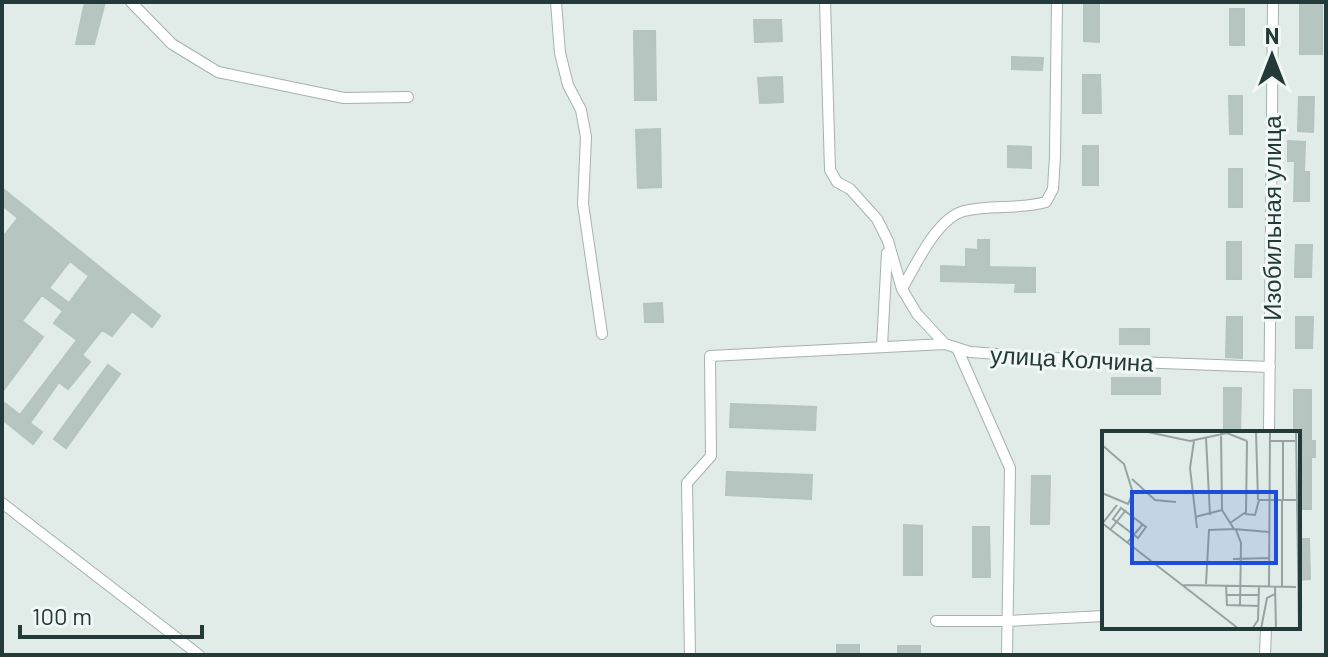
<svg xmlns="http://www.w3.org/2000/svg" width="1328" height="657" viewBox="0 0 1328 657" font-family="Barlow,sans-serif">
<style>
.building{fill:#b7c5c1;stroke:#b4c4c0;stroke-width:2;fill-rule:evenodd}
.lines{fill:none;stroke-linecap:round;stroke-linejoin:round}
.minor-casing{stroke:#a4b2b0;stroke-width:12}
.minor{stroke:#fff;stroke-width:10}
.labels{text-anchor:middle;dominant-baseline:central;stroke-width:6;stroke-linejoin:round;paint-order:stroke}
.street-label{font-size:24px;fill:#223a38;stroke:#f1f7f5}
.inset-road{fill:none;stroke:#95a4a2;stroke-width:2}
.view{fill:#1d4ed8;fill-opacity:0.15;stroke:#1d4ed8;stroke-width:4}
.inset-edge{fill:none;stroke:#223a38;stroke-width:4}
</style>
<rect width="100%" height="100%" fill="#e1ebe8"/>
<path class="building" d="M 85,2 L 105,2 L 94,44 L 76,44 Z
M 1300,2 L 1322,2 L 1322,54 L 1300,54 Z
M 1084,3 L 1099,3 L 1099,42 L 1084,41 Z
M 1230,9 L 1244,9 L 1244,45 L 1230,45 Z
M 754,20 L 781,20 L 782,41 L 755,42 Z
M 634,31 L 655,31 L 656,100 L 635,100 Z
M 1012,57 L 1043,58 L 1042,70 L 1012,69 Z
M 1083,75 L 1100,75 L 1101,113 L 1083,113 Z
M 782,77 L 783,102 L 760,103 L 758,78 Z
M 1229,96 L 1242,96 L 1242,134 L 1230,134 Z
M 1299,97 L 1314,97 L 1313,132 L 1298,131 Z
M 660,129 L 661,187 L 638,188 L 636,130 Z
M 1288,141 L 1305,142 L 1304,172 L 1309,172 L 1309,201 L 1294,201 L 1295,161 L 1288,161 Z
M 1008,146 L 1031,147 L 1031,168 L 1008,167 Z
M 1083,146 L 1098,146 L 1098,185 L 1083,185 Z
M 1229,169 L 1242,169 L 1242,207 L 1229,207 Z
M 2,188 L 160,316 L 152,327 L 132,311 L 112,336 L 102,330 L 82,355 L 90,362 L 68,389 L 59,382 L 30,423 L 42,432 L 33,444 L 2,419 L 2,401 L 20,415 L 77,340 L 54,323 L 63,311 L 42,295 L 22,321 L 43,337 L 2,392 L 2,238 L 18,218 L 2,205 ZM 70,261 L 89,276 L 69,303 L 49,288 Z
M 978,240 L 989,240 L 989,267 L 1035,268 L 1035,292 L 1015,292 L 1016,283 L 941,281 L 941,266 L 966,267 L 966,249 L 978,250 Z
M 1227,242 L 1241,242 L 1241,279 L 1227,279 Z
M 1296,245 L 1312,245 L 1311,277 L 1295,277 Z
M 662,303 L 663,322 L 645,322 L 644,304 Z
M 1227,317 L 1242,317 L 1242,358 L 1226,357 Z
M 1296,317 L 1313,317 L 1312,348 L 1296,348 Z
M 1120,329 L 1149,329 L 1149,344 L 1120,344 Z
M 108,365 L 120,374 L 66,448 L 54,439 Z
M 1112,378 L 1160,378 L 1160,394 L 1112,394 Z
M 1224,388 L 1241,388 L 1240,433 L 1224,433 Z
M 1294,390 L 1311,390 L 1311,441 L 1315,441 L 1315,457 L 1311,457 L 1311,509 L 1298,509 L 1298,430 L 1294,430 Z
M 731,404 L 816,407 L 815,430 L 730,427 Z
M 727,472 L 812,475 L 811,499 L 726,495 Z
M 1032,476 L 1050,476 L 1049,524 L 1031,524 Z
M 904,525 L 922,526 L 922,575 L 904,575 Z
M 973,527 L 989,527 L 990,577 L 973,577 Z
M 1298,539 L 1309,539 L 1310,579 L 1298,580 Z
M 837,645 L 859,645 L 859,655 L 837,655 Z
M 898,646 L 920,646 L 920,655 L 898,655 Z"/>
<g class="lines">
<defs>
<path id="minor" d="M 131,2 L 172,44 L 218,72 L 344,98 L 408,97
M 556,2 L 560,53 L 568,85 L 581,110 L 586,137 L 583,204 L 602,334
M 825,2 L 830,170 L 837,182 L 850,189 L 877,219 L 888,241 L 902,289 L 917,314 L 945,344 L 970,352 L 1081,360 L 1270,367
M 902,289 C 915,266 937,218 964,211 C 991,204 1018,210 1046,202 L 1053,189 L 1055,156 L 1057,2
M 882,346 L 887,253
M 957,348 L 1010,468 L 1007,655
M 1269,433 L 1273,2
M 2,503 L 199,655
M 936,621 L 1007,621 L 1104,616
M 690,655 L 687,483 L 711,456 L 710,356 L 945,344
M 1265,655 L 1266,627"/>
</defs>
<use href="#minor" class="minor-casing"/>
<use href="#minor" class="minor"/>
</g>
<g class="labels">
<g class="street-label">
<text transform="translate(1271 218) rotate(-90)">Изобильная улица</text>
<text transform="translate(1072 358) rotate(3)">улица Колчина</text>
</g>
</g>
<g transform="translate(1102 431)">
<rect width="198" height="198" fill="#e1ebe8"/>
<path class="inset-road" d="M 41,0 L 88,10 L 125,2 L 145,10M 194,0 L 197,198M 154,1 L 156,69M 119,2 L 120,79 L 132,98 L 167,101M 104,7 L 108,84M 92,10 L 88,37 L 95,97M 168,10 L 193,10M 0,14 L 22,33 L 31,62 L 26,73 L 0,62M 30,48 L 53,69 L 74,71M 181,68 L 181,10M 19,77 L 44,96 L 36,107 L 11,88 ZM 143,83 L 153,84 L 157,69 L 194,69M 93,86 L 120,79M 0,92 L 137,198M 128,92 L 144,81 L 145,10M 0,93 L 15,74M 8,99 L 24,79M 134,99 L 139,112 L 138,175M 25,112 L 41,93M 131,128 L 167,127M 104,153 L 107,99 L 132,98M 80,154 L 194,156M 124,154 L 125,174 L 157,175M 167,155 L 168,0M 173,155 L 174,198M 180,155 L 180,69M 124,164 L 157,164M 150,198 L 156,189 L 157,155M 159,198 L 165,167 L 173,163"/>
<path class="view" d="M 30,61 L 174,61 L 174,132 L 30,132 Z"/>
<rect width="198" height="198" class="inset-edge"/>
</g>
<rect width="1328" height="657" fill="none" stroke="#223a38" stroke-width="8"/>
<g transform="translate(1272 56)" stroke="#f1f7f5" stroke-width="6" paint-order="stroke">
<path d="M0-6L14 30L0 20L-14 30Z" fill="#223a38"/>
<text y="-12" font-size="22" font-weight="bold" text-anchor="middle" fill="#223a38">N</text>
</g>
<path d="M20 625v12h182v-12" fill="none" stroke="#223a38" stroke-width="4"/>
<text x="32" y="625" font-size="24" fill="#223a38" stroke="#f1f7f5" stroke-width="6" paint-order="stroke">100 m</text>
</svg>
